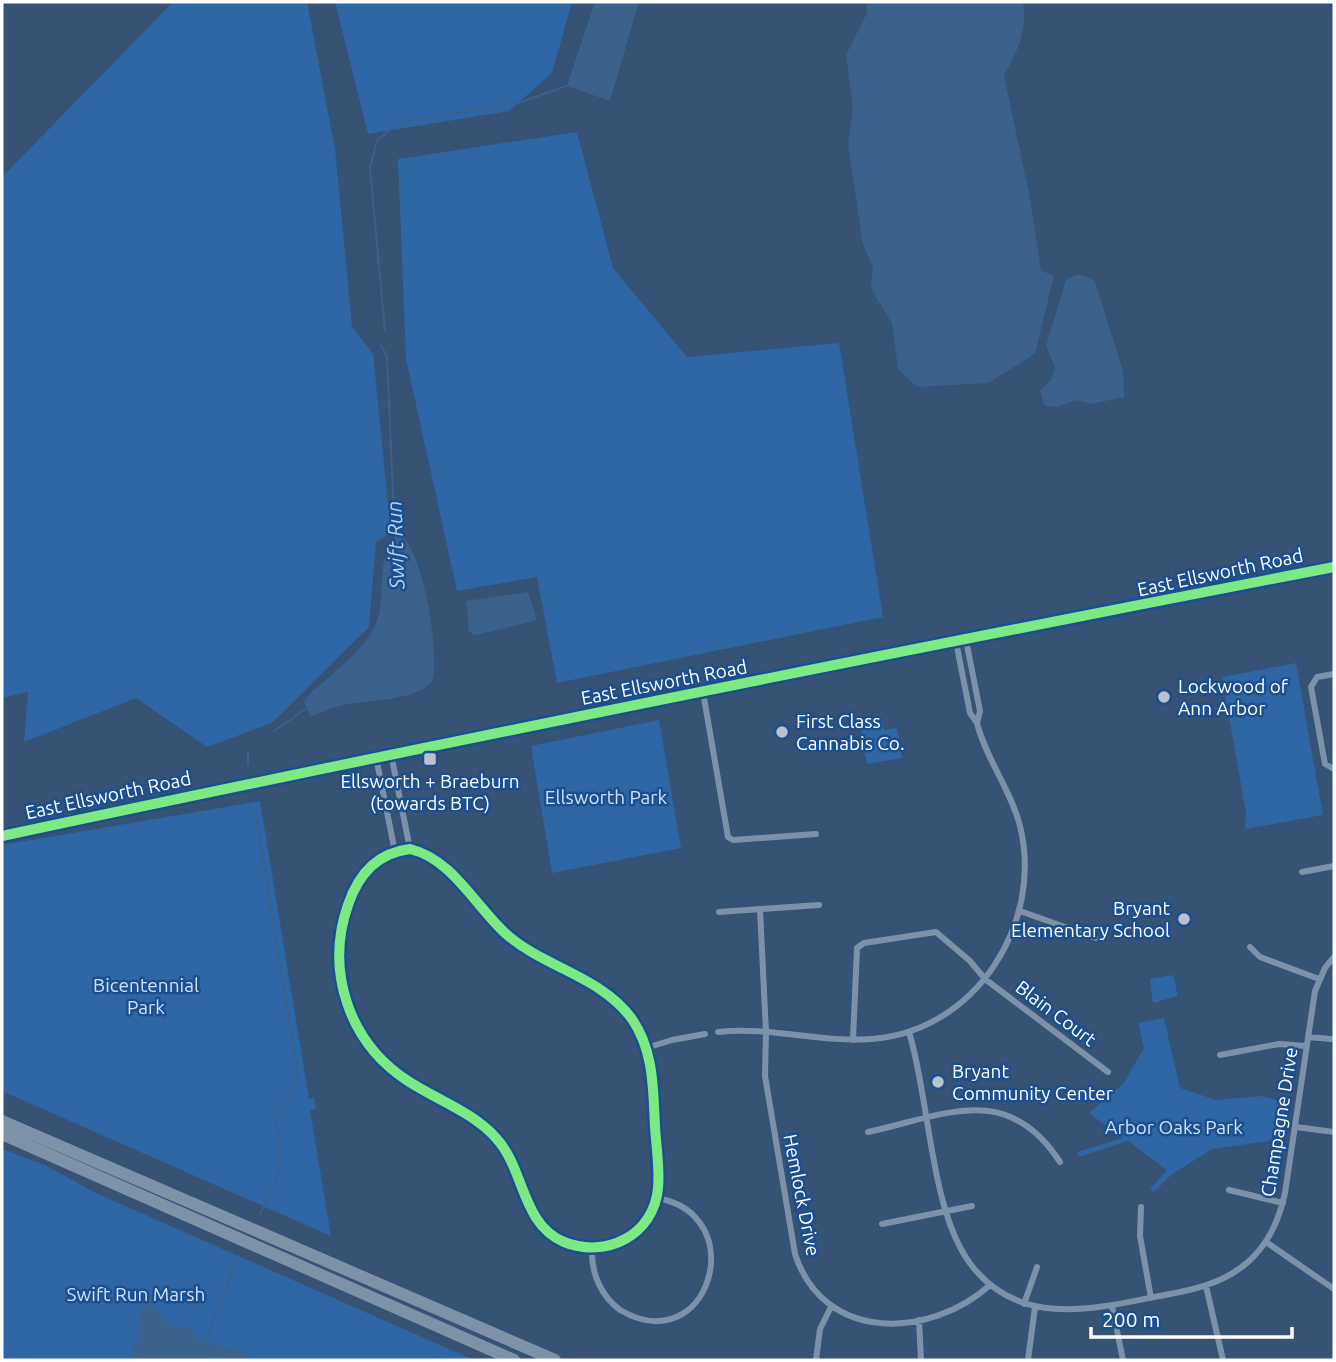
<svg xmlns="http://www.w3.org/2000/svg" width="1336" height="1362" viewBox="0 0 1336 1362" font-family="Ubuntu,sans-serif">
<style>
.green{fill:#2f66a5}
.water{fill:#3b618d}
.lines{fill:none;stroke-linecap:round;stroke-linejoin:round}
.stream{stroke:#3b618d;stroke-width:2}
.street{stroke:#7d92a8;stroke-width:6}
.secondary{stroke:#798da4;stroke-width:9}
.highway{stroke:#7e92a7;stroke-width:12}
.cycleway-casing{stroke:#1b4f8f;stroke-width:15}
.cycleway{stroke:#7ce984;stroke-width:10}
.poi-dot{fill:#b9c2ce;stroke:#1b4f8f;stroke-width:2.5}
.labels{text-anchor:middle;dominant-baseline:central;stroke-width:5;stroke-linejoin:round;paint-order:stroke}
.street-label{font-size:19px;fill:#fff;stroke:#1b4f8f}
.poi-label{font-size:19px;fill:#fff;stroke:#1b4f8f;text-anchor:start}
.park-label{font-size:19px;fill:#cfe3fa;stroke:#1b4f8f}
.water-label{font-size:21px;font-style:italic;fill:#b5d3f5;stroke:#1b4f8f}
</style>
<rect width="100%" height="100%" fill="#365274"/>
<path class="green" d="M 173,2 L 307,2 L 335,149 L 352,326 L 373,354 L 391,533 L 376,542 L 369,627 L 272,723 L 207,747 L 136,698 L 24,742 L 28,692 L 2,698 L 2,177 Z
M 335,2 L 572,2 L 552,73 L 509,111 L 368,134 Z
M 577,132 L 613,268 L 687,357 L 839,343 L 883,617 L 557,683 L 537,577 L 457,591 L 406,359 L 398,159 Z
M 1296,663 L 1323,815 L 1245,829 L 1246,813 L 1222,677 Z
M 881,715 L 884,730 L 897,728 L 902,758 L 867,764 L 859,719 Z
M 659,720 L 681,848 L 552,873 L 531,746 Z
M 260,801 L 309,1099 L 314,1098 L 316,1108 L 310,1110 L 331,1236 L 2,1091 L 2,845 Z
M 1173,975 L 1178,996 L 1153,1003 L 1150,979 Z
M 1164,1018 L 1180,1088 L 1216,1100 L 1262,1096 L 1288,1103 L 1283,1139 L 1212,1149 L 1171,1175 L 1154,1192 L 1150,1189 L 1167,1170 L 1128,1141 L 1079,1157 L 1077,1152 L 1122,1138 L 1089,1113 L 1123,1084 L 1144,1048 L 1138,1023 Z
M 2,1149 L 45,1165 L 96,1193 L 474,1360 L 2,1360 Z"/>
<path class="water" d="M 595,2 L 639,2 L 610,101 L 567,86 Z
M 867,2 L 1023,2 C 1028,29 1017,53 1004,76 L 1030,198 L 1041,271 L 1054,275 L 1035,354 L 988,383 L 917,387 L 898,369 L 892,324 L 871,288 L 873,267 L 863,245 L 848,145 L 853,107 L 846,55 L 867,13 Z
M 1075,275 L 1083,275 L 1095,281 L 1123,371 L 1124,397 L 1091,404 L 1077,400 L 1056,407 L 1044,405 L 1040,390 L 1051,380 L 1055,368 L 1046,346 L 1066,280 Z
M 399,534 C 423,546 441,657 432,682 C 409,704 365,698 336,707 C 327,709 320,715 310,716 L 304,702 L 308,696 C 327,677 365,650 375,626 C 389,594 372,561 399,534 Z
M 528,592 L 537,620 L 476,635 L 469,632 L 466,601 Z
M 149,1300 L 171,1326 L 190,1328 L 200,1341 L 244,1352 L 247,1360 L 130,1360 L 138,1338 L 138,1314 Z"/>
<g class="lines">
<path class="stream" d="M 385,331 L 370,168 L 377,140 L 399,123 L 521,102 L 569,85
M 381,345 L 387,357 L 395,538
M 273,732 L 305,709
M 248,765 L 248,753
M 255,809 L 298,1073 L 288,1100 L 275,1120 C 287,1159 279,1179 260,1214
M 205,1342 L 239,1255"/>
<path class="street" d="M 966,640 L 980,711 L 977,723
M 1334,674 L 1317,677 L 1311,687 L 1325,764 L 1334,769
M 703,692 L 728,837 L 733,840 L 816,834
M 391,754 L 410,849
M 376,757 L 395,852
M 410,849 C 452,859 474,904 504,932 C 543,968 600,975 632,1019 C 654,1051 653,1089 655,1126 C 656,1146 660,1168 658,1188 C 654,1235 606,1259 564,1242 C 521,1224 525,1169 496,1138 C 473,1112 437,1100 408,1081 C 349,1043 325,971 348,905 C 358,875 376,853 410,849 Z
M 1302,872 L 1334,866
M 760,909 L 766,1032 L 765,1076 L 795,1254 C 824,1343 930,1339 990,1285
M 1020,911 L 1096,938
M 719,912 L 819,905
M 1250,947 L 1260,957 L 1319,979
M 718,1032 C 770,1026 821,1043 872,1039 C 976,1031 1044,923 1020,826 C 1011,790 986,759 977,723 L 970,713 L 956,642
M 909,1032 C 930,1100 930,1213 972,1266 C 1019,1326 1090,1310 1154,1297 C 1188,1291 1222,1285 1248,1262 C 1269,1243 1279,1220 1285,1193 L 1315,991 L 1325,968 L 1334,957
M 1308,1037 L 1331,1039
M 853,1040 L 857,948 L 864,943 L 936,932 L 970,961 L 985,979 L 1108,1072
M 646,1048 L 672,1040 L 705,1034
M 1220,1055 L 1279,1044 L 1306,1046
M 1296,1127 L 1334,1132
M 868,1132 C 943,1116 1007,1080 1060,1162
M 1229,1190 L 1283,1203
M 1141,1207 L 1140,1236 L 1151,1298
M 882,1224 L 972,1206
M 1266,1242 L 1334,1289
M 592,1249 C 591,1273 601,1296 620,1310 C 709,1362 753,1215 657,1198
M 1206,1286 L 1223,1360
M 1024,1304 L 1037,1267
M 1112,1306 L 1123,1360
M 919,1320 L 921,1360
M 816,1360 L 820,1329 L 831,1307
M 1028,1360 L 1035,1307"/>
<path class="secondary" d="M 2,836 C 445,742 889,653 1334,567"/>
<path class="highway" d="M 2,1121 L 555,1360
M 2,1134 L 514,1360"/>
<defs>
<path id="cycleway" d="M 2,836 C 445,742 889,653 1334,567
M 410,849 C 452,859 474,904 504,932 C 543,968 600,975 632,1019 C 654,1051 653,1089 655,1126 C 656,1146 660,1168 658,1188 C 654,1235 606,1259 564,1242 C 521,1224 525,1169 496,1138 C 473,1112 437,1100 408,1081 C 349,1043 325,971 348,905 C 358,875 376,853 410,849 Z"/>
</defs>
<use href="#cycleway" class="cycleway-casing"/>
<use href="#cycleway" class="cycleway"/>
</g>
<g class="poi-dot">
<circle cx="1164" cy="697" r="7"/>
<circle cx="782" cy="732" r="7"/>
<rect x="423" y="752" width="14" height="14" rx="3.5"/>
<circle cx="1184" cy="919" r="7"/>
<circle cx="938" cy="1082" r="7"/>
</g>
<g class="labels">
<g class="street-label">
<text transform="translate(1220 572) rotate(-12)">East Ellsworth Road</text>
<text transform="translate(664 682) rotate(-11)">East Ellsworth Road</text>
<text transform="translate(108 795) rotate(-12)">East Ellsworth Road</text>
<text transform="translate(1056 1013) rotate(37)">Blain Court</text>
<text transform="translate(1279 1122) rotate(-81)">Champagne Drive</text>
<text transform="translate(802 1195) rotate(79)">Hemlock Drive</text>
</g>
<g class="poi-label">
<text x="1178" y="686">Lockwood of<tspan x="1178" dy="22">Ann Arbor</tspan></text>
<text x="796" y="721">First Class<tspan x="796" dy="22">Cannabis Co.</tspan></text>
<text x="430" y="781" text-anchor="middle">Ellsworth + Braeburn<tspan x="430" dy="22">(towards BTC)</tspan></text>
<text x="1170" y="908" text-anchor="end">Bryant<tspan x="1170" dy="22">Elementary School</tspan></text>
<text x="952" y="1071">Bryant<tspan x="952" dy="22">Community Center</tspan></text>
</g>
<g class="park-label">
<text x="606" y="797">Ellsworth Park</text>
<text x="146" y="985">Bicentennial<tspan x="146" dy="22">Park</tspan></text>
<text x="1174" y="1127">Arbor Oaks Park</text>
<text x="136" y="1294">Swift Run Marsh</text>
</g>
<g class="water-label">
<text transform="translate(395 545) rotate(-92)">Swift Run</text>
</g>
</g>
<rect width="1336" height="1362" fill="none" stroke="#ffffff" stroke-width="7"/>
<path d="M1091 1327v10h201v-10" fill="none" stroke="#ffffff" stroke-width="3.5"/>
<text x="1102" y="1327" font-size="21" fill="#ffffff" stroke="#1b4f8f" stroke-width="5" paint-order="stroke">200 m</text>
</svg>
